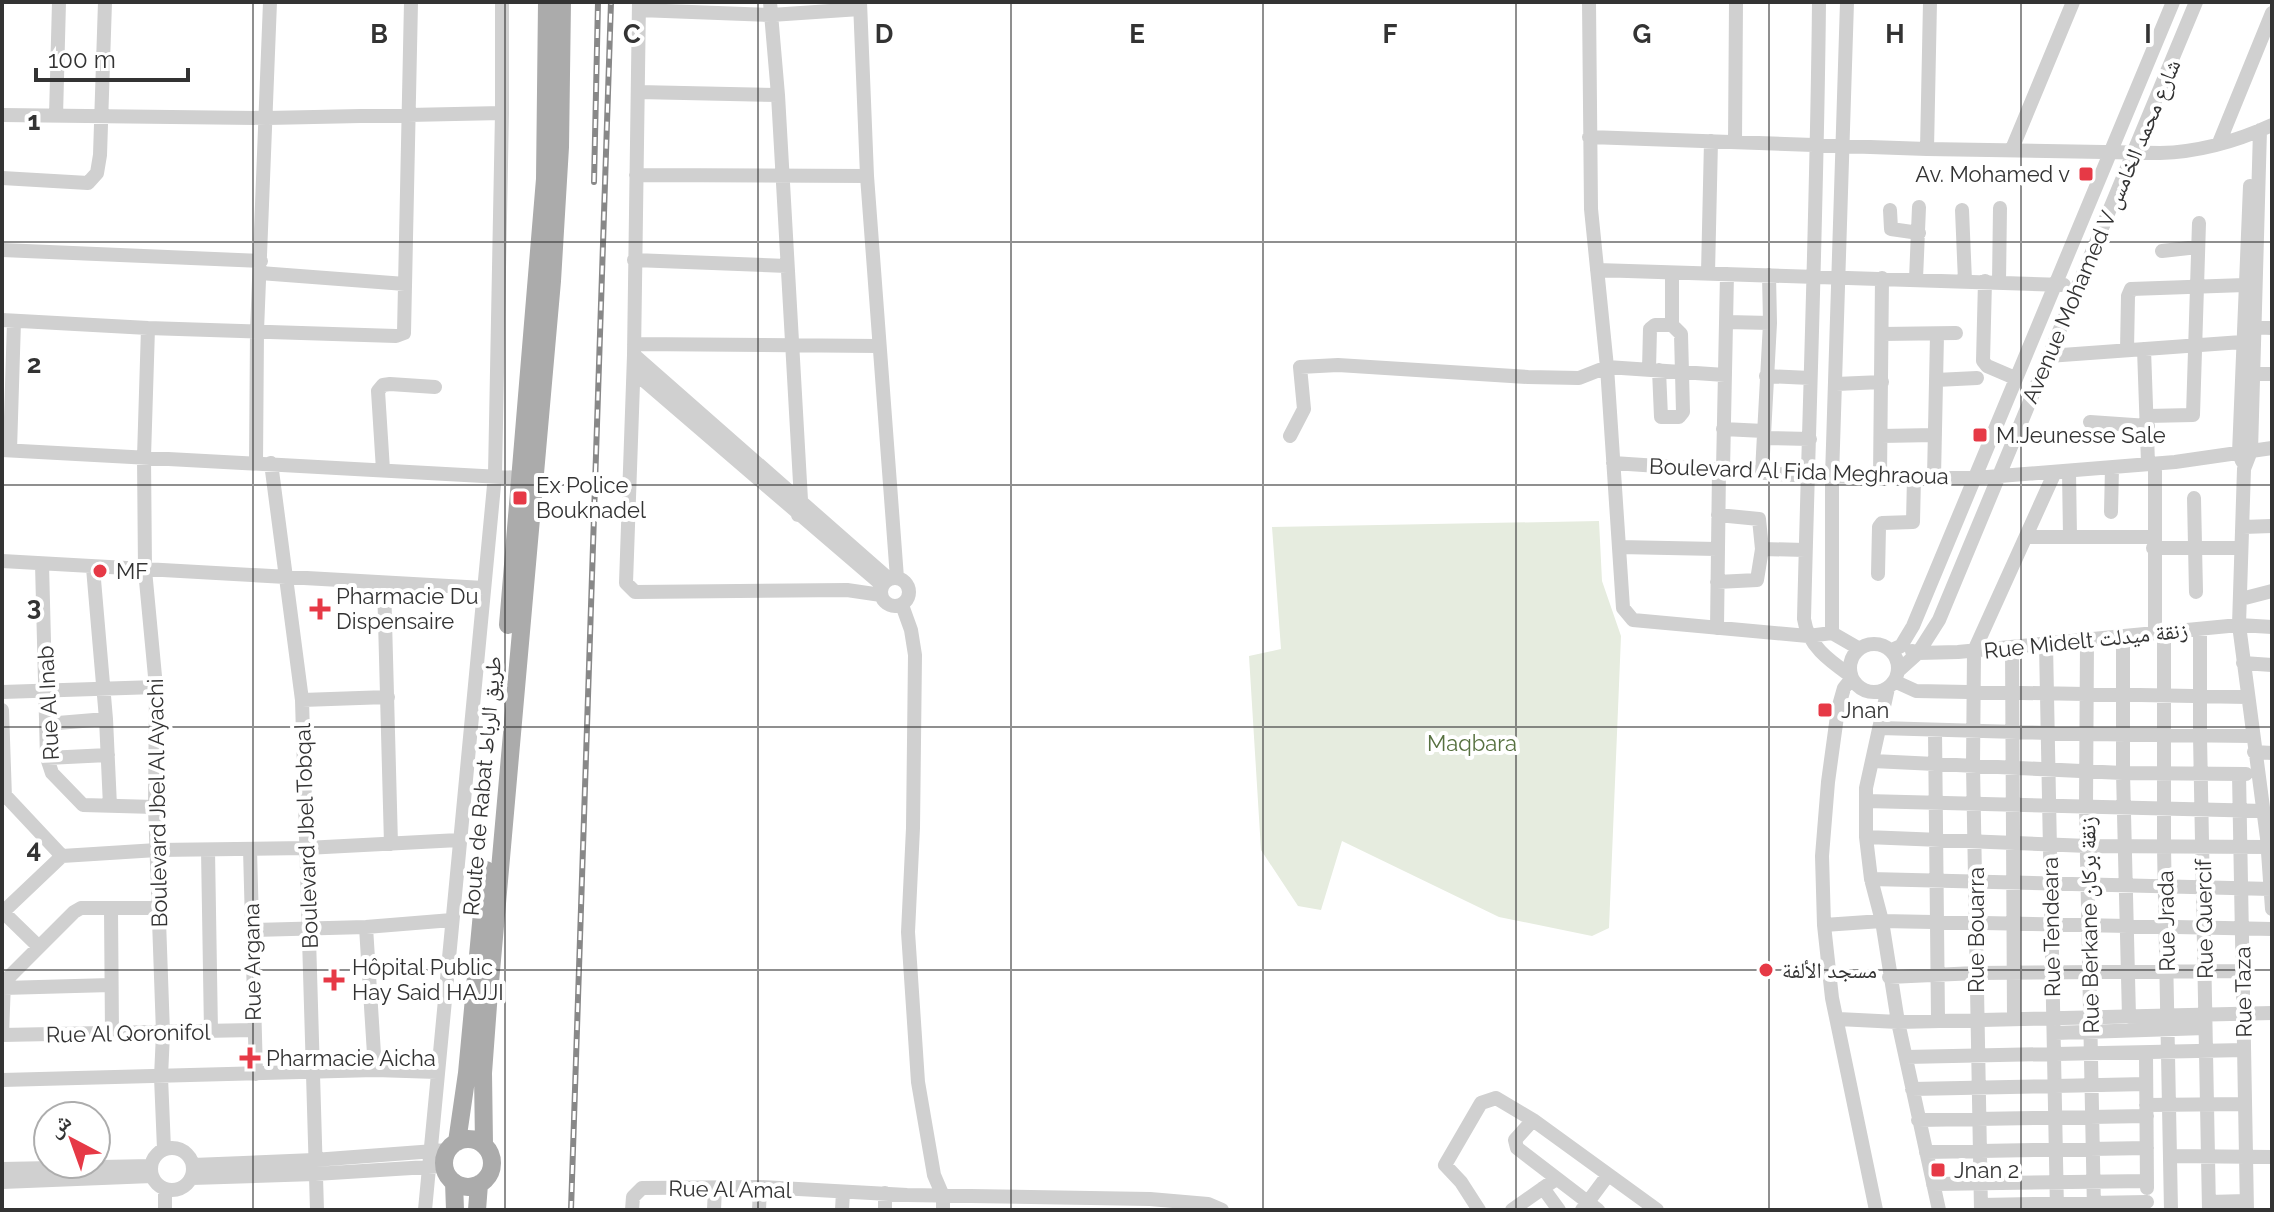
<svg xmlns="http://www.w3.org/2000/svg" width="2274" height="1212" viewBox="0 0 2274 1212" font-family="Raleway,'Noto Naskh Arabic',sans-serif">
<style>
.green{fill:#e6ecdf}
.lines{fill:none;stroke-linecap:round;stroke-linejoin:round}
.minor{stroke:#d0d0d0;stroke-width:14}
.major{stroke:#ababab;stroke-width:18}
.rail-casing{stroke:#888;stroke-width:6}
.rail{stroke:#fff;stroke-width:3;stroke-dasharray:9;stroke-linecap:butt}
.grid{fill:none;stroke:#333;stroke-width:2;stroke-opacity:0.55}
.poi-dot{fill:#e63946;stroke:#fff;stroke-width:3}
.labels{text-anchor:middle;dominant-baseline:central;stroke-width:8;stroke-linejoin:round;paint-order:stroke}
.poi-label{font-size:22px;fill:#333;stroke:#fff;text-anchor:start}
.street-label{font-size:22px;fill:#333;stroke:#fff}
.park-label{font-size:22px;fill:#56703f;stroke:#fff}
.grid-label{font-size:26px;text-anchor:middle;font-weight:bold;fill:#333;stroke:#fff;stroke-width:8;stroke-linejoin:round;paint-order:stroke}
</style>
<rect width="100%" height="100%" fill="#fff"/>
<path class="green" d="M 1599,521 L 1602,581 L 1621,636 L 1609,928 L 1592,936 L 1499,917 L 1342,841 L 1321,910 L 1298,906 L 1261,850 L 1249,656 L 1281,649 L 1272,527 Z"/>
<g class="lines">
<path class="minor" d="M 639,2 L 634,355 L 626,583 L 635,592 L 847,590 L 881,595
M 770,2 L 778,95 L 801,500 L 798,515
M 860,2 L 867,176 L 897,578
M 1589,2 L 1591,209 L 1607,367 L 1623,608 L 1633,620 L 1808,636 L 1832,633 L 1858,648
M 1819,2 C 1817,208 1809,413 1804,619 C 1808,646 1830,661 1851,676
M 639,10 L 771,15 L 860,9
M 638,92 L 778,95
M 2,115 L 267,118 L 502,113
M 56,116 L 59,2
M 2260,130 L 2251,451 L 2244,469 L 2239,625 L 2267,838 L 2272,909
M 1589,137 L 1927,149 L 2160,153 C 2199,152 2237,141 2272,125
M 1735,142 L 1736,2
M 2219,143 L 2272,13
M 1927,149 L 1930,2
M 2012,149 L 2073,2
M 636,175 L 867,176
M 2,178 L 88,183 L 97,173 L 100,155 L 105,2
M 1890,210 L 1891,229 L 1919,233
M 1962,210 L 1965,281
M 2,250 L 261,261
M 2162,251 L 2198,247
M 634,260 L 787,266
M 1597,270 L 2064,285
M 260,273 L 405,284
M 1708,273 L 1711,141
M 1916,279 L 1919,207
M 1985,281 L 1983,361 L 1987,366 L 2015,378
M 1999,282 L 2000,208
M 2,320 L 148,328 L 396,336 L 404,333 L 411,2
M 1727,322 L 1770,323
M 2248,327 L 2272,328
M 148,328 L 144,457 L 145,570 L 156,687 L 155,807 L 163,1033 L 161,1077 L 164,1149
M 1882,334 L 1956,333
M 634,344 L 878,346
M 2144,349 L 2148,463
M 2127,350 L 2128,296 L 2131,289 L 2245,285
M 634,355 L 889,579
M 2048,356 L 2242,342
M 1649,369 L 1650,329 L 1655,325 L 1672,325 L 1672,273
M 1659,370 L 1661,417 L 1679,417 L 1683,412 L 1681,334 L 1672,325
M 634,372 L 882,585
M 2253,374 L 2272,374
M 1766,376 L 1810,378
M 1936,380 L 1977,378
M 1836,384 L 1882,382
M 2147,416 L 2193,415 L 2199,223
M 2090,422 L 2148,426
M 1723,429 L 1764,431
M 1290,436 L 1304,409 L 1300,367 L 1338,365 L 1528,377 L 1579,378 L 1607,367 L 1725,375
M 1881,436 L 1935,435
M 1764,438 L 1810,439
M 2,450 L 521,478
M 10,450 L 14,321
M 2242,461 L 2239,453 L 2250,186
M 256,463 L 257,331 L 270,2
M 271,463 L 302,700 L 317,1210
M 1613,463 L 1809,476 L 1975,478 L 2175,462 L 2272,448
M 2155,464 L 2155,633
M 383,470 L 378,391 L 383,385 L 390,384 L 435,387
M 1723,470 L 1727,274
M 2069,471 L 2070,537
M 1762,472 L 1770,323 L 1769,275
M 1880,477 L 1882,278
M 1934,477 L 1937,335
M 2194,498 L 2196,592
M 2111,512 L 2112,468
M 1718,515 L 1759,519 L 1762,549 L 1805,550
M 2243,527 L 2272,526
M 2026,537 L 2153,537
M 1619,547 L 1717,549
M 2153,548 L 2241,548
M 2,561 L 484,588
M 42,564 L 47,758 L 52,773 L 83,805 L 155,807
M 93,568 L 106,719 L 110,806
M 1878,574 L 1879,527 L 1882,523 L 1913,522 L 1914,477
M881 592a14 14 0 1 1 28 0a14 14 0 1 1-28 0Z
M 1717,582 L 1757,580 L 1762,549
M 384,583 L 391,844
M 2241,599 L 2272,591
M 902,605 L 911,630 L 915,655 L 913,828 L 908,932 L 918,1082 L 934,1175 L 943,1196 L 943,1210
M 1717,628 L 1719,470
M 2200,629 L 2200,736 L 2209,1210
M 2164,632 L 2164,848 L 2171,1210
M 1832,633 L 1832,477 L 1847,2
M 2123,636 L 2123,773 L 2129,1017
M 2087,640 L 2086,807 L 2094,1210
M1850 668a24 24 0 1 1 48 0a24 24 0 1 1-48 0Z
M 2046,644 L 2057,1210
M 2012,647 L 2014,1019
M 1892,650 L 1901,646 L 1913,626 L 2173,2
M 1912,651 L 1918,653 L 1958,652 L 2239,625 L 2272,627
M 2243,663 L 2272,665
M 1898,671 L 1918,653 L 1939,620 L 2196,2
M 1852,678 L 1844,688 L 1838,709 L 1828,782 L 1822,856 L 1824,925 L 1832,998 L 1876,1210
M 1894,681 L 1916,691 L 2247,697
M 1888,688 L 1866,788 L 1866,837 L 1871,879 L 1882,921 L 1898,1022 L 1939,1210
M 2,692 L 156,687
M 302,700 L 388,697
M 2,710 L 5,798
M 46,724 L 106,719
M 1880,728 L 2086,734 L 2252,736
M 1935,731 L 1938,1019
M 2254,752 L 2272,753
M 47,758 L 108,755
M 1873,761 L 2123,773 L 2246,774
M 2239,774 L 2247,1210
M 2,792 L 62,856 L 157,850 L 306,848 L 459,840
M 1866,801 L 2264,811
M 1866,837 L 2088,846 L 2268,847
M 250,849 L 256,1074
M 208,850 L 211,1032
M 1871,879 L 2271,889
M 111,909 L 112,1033
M 2,911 L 38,946
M 2,913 L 62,856
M 1824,925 L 1882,921 L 2272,929
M 366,927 L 375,1070
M 252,930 L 366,927 L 452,920
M 1889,977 L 1976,973 L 2243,971
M 3,988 L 111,985
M 1838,1019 L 1898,1022 L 2272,1013
M 2055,1033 L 2205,1028
M 2,1035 L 253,1030
M 2,1035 L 4,982 L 74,912 L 81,908 L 159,908
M 2146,1053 L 2147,1188
M 1906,1057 L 2244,1050
M 2,1080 L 375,1070 L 437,1072
M 1912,1089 L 2146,1084
M 2146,1105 L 2245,1104
M 1533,1120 L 1515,1140 L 1517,1148 L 1598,1210
M 1918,1120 L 2147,1116
M151 1169a21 21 0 1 1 42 0a21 21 0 1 1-42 0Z
M 1926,1152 L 2147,1148
M 2170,1156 L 2272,1157
M 193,1165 L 314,1160 L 448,1150
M 2,1169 L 151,1166
M 192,1178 L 315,1174 L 444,1166
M 2,1182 L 152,1176
M 1933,1184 L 2147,1181
M 1543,1188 L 1559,1210
M 165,1189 L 165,1210
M 2209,1202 L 2246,1201
M 1981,1205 L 2147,1202
M 425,1210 L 495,475 L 502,113 L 502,2
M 632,1210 L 633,1197 L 642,1188 L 760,1187 L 907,1195 L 1150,1199 L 1208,1204 L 1222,1210
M 714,1210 L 715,1188
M 759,1210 L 760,1187
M 842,1210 L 843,1192
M 885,1210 L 885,1193
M 1479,1210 L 1461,1182 L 1445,1165 L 1481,1103 L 1496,1098 L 1533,1120 L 1657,1210
M 1512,1210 L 1556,1179
M 1582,1210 L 1608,1175
M 1981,1210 L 1973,766 L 1974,651 L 2055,472"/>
<path class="major" d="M 508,625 L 545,179 L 547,2
M444 1163a24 24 0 1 1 48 0a24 24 0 1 1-48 0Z
M 457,1142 L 467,1073 L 486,870
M 484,1144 L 483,1073 L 488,1005 L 552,281 L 560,147 L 562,2
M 454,1182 L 455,1210
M 477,1210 L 479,1184"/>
<defs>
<path id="rail" d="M 594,182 L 598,2
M 571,1210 L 611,2"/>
</defs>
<use href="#rail" class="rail-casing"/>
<use href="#rail" class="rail"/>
</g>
<path class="grid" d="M 253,2 L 253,1210M 505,2 L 505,1210M 758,2 L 758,1210M 1011,2 L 1011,1210M 1263,2 L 1263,1210M 1516,2 L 1516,1210M 1769,2 L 1769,1210M 2021,2 L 2021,1210M 2,242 L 2272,242M 2,485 L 2272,485M 2,727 L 2272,727M 2,970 L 2272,970"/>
<g class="poi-dot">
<rect x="2078" y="166" width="16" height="16" rx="4"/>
<rect x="1972" y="427" width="16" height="16" rx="4"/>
<rect x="512" y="490" width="16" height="16" rx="4"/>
<circle cx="100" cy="571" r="8"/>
<path d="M316 597h8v8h8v8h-8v8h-8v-8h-8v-8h8z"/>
<rect x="1817" y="702" width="16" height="16" rx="4"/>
<circle cx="1766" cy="970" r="8"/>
<path d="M330 968h8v8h8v8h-8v8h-8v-8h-8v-8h8z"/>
<path d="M246 1046h8v8h8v8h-8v8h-8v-8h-8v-8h8z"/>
<rect x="1930" y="1162" width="16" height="16" rx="4"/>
</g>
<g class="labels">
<g class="poi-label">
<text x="2070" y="174" text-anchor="end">Av. Mohamed v</text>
<text x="1996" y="435">M.Jeunesse Sale</text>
<text x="536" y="485">Ex Police<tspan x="536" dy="25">Bouknadel</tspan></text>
<text x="116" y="571">MF</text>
<text x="336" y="596">Pharmacie Du<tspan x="336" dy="25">Dispensaire</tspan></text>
<text x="1841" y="710">Jnan</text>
<text x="352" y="967">Hôpital Public<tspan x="352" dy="25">Hay Said HAJJI</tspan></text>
<text x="1782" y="970">مسجد الألفة</text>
<text x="266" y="1058">Pharmacie Aicha</text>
<text x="1954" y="1170">Jnan 2</text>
</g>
<g class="street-label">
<text transform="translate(2101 231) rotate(-67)">Avenue Mohamed V شارع محمد الخامس</text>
<text transform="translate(1799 471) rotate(2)">Boulevard Al Fida Meghraoua</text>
<text transform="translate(2086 640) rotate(-6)">Rue Midelt زنقة ميدلت</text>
<text transform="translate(48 703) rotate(-93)">Rue Al Inab</text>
<text transform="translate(482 786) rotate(-85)">Route de Rabat طريق الرباط</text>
<text transform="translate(157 803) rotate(-91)">Boulevard Jbel Al Ayachi</text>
<text transform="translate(306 836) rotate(-92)">Boulevard Jbel Tobqal</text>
<text transform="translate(2204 919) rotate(-91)">Rue Quercif</text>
<text transform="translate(2166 921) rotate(-91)">Rue Jrada</text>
<text transform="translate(2089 925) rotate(-91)">Rue Berkane زنقة بركان</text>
<text transform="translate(2051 927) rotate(-91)">Rue Tendeara</text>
<text transform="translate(1976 930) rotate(-90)">Rue Bouarra</text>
<text transform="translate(252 962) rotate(-91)">Rue Argana</text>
<text transform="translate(2243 992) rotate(-91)">Rue Taza</text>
<text transform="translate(128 1033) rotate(-1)">Rue Al Qoronifol</text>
<text transform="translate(730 1189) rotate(1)">Rue Al Amal</text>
</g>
<g class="park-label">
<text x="1472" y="743">Maqbara</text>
</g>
</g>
<g class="grid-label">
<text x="379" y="43">B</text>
<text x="632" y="43">C</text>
<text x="884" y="43">D</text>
<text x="1137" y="43">E</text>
<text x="1390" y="43">F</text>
<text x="1642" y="43">G</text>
<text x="1895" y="43">H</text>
<text x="2148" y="43">I</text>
<text x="34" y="130">1</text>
<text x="34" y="373">2</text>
<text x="34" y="615">3</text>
<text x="34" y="858">4</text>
</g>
<rect width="2274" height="1212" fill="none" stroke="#333333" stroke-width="8"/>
<g transform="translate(72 1140) rotate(319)"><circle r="38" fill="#ffffff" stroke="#adadad" stroke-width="2"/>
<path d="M0-6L14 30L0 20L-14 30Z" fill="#e63946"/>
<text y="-12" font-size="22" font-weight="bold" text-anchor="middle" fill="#333333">ش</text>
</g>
<path d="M36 68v12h152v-12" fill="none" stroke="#333333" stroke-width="4"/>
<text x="48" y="68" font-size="24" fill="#333333" stroke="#ffffff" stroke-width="6" paint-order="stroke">100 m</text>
</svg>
